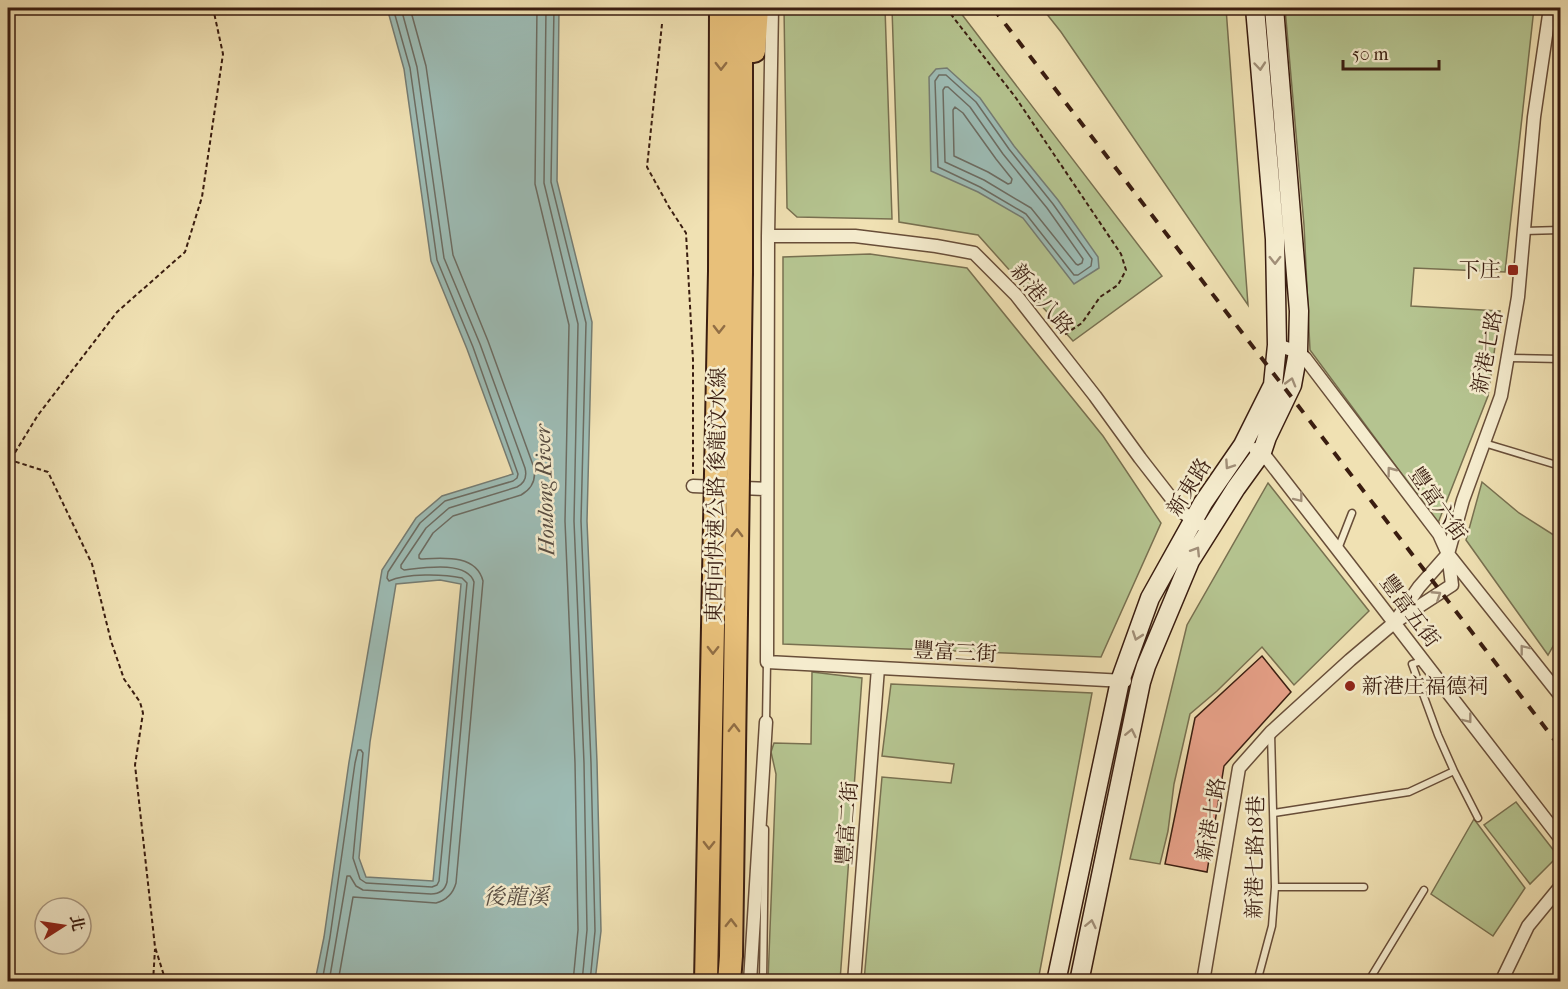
<svg xmlns="http://www.w3.org/2000/svg" width="1568" height="989" viewBox="0 0 1568 989" font-family="'IM FELL French Canon','Noto Serif TC',serif">
<style>
.green{fill:#b5c490;stroke:#787050;stroke-width:1.5}
.water{fill:#9dbcb5;stroke:#757c73;stroke-width:1.5;fill-rule:evenodd}
.lines{fill:none;stroke-linecap:round;stroke-linejoin:round}
.shore{stroke:#6c6c62;stroke-width:1.5}
.building{fill:#e8a189;stroke:#3a1d10;stroke-width:1.5}
.lane-casing{stroke:#684e39;stroke-width:9}
.street-casing{stroke:#684e39;stroke-width:15}
.secondary-casing{stroke:#3a1d10;stroke-width:21}
.highway-casing{stroke:#3a1d10;stroke-width:26}
.path{stroke:#3a1d10;stroke-width:2;stroke-dasharray:4.5 3;stroke-linecap:butt}
.lane{stroke:#f5ecce;stroke-width:6}
.street{stroke:#f5ecce;stroke-width:12}
.secondary{stroke:#f5ecce;stroke-width:18}
.highway{stroke:#e8c07a;stroke-width:22}
.rail{stroke:#3a1d10;stroke-width:4;stroke-dasharray:10 10;stroke-linecap:butt}
.highway-bridge-casing{stroke:#3a1d10;stroke-width:26;stroke-linecap:butt}
.highway-bridge{stroke:#e8c07a;stroke-width:22}
.oneway{stroke:#916e45}
.oneway2{stroke:#a18f78}
.poi-dot{fill:#8f2418;stroke:#f5ecce;stroke-width:2}
.labels{text-anchor:middle;dominant-baseline:central;stroke-width:5;stroke-linejoin:round;paint-order:stroke}
.poi-label{font-size:21px;fill:#3a1d10;stroke:#f5ecce;text-anchor:end}
.street-label{font-size:21px;fill:#3a1d10;stroke:#f5ecce}
.water-label{font-size:22px;font-style:italic;fill:#584d42;stroke:#f5ecce}
</style>
<rect width="100%" height="100%" fill="#f0e1b3"/>
<filter id="stains"><feTurbulence type="fractalNoise" baseFrequency=".00333" numOctaves="4"/><feColorMatrix values="0 0 0 0 .2 0 0 0 0 .09 0 0 0 0 .02 0 0 0 .5 -.17"/></filter>
<radialGradient id="worn" r=".72"><stop offset=".6" stop-color="#630" stop-opacity="0"/><stop offset="1" stop-color="#630" stop-opacity=".3"/></radialGradient>
<path class="green" d="M 784,8 L 885,8 L 892,219 L 797,217 L 787,208 Z
M 892,8 L 957,8 L 1162,276 L 1073,341 L 978,235 L 899,222 Z
M 1042,8 L 1226,8 L 1248,305 L 1061,32 Z
M 1285,8 L 1534,8 L 1505,272 L 1414,268 L 1411,306 L 1500,311 L 1488,396 L 1438,523 L 1310,350 L 1304,225 Z
M 870,254 L 967,268 L 1103,436 L 1161,523 L 1101,657 L 783,644 L 783,257 Z
M 1482,482 L 1519,513 L 1560,539 L 1560,634 L 1548,655 L 1466,540 Z
M 1268,483 L 1369,611 L 1294,685 L 1262,647 L 1217,691 L 1190,714 L 1174,784 L 1168,831 L 1160,864 L 1130,859 L 1187,625 Z
M 812,672 L 862,678 L 840,981 L 768,981 L 776,774 L 771,752 L 774,743 L 811,744 Z
M 891,684 L 1092,693 L 1038,981 L 864,981 L 882,777 L 951,783 L 954,764 L 882,756 Z
M 1516,802 L 1558,856 L 1530,884 L 1484,825 Z
M 1474,819 L 1525,888 L 1493,936 L 1431,894 Z"/>
<path class="water" d="M 387,8 L 559,8 L 557,181 L 592,322 L 587,521 L 597,762 L 601,931 L 595,981 L 315,981 L 324,937 L 349,762 L 382,570 L 416,518 L 442,496 L 513,474 L 467,349 L 431,261 L 404,69 ZM 440,580 L 461,584 L 433,881 L 366,877 L 359,858 L 370,742 L 396,584 Z
M 947,68 L 980,98 L 1014,146 L 1058,200 L 1098,257 L 1099,268 L 1074,284 L 1023,218 L 978,192 L 931,171 L 929,77 L 936,69 Z"/>
<g class="lines">
<path class="shore" d="M 537,8 L 535,184 L 569,325 L 565,521 L 575,763 L 578,930 L 573,982
M 546,8 L 544,183 L 578,324 L 574,521 L 584,763 L 587,930 L 582,982
M 554,8 L 551,182 L 586,323 L 581,521 L 591,763 L 595,931 L 590,982
M 939,75 L 946,75 L 976,102 L 1009,149 L 1053,204 L 1092,259 L 1091,266 L 1078,275 L 1074,275 L 1026,214 L 980,187 L 938,167 L 935,81 Z
M 945,87 L 948,87 L 970,107 L 1003,154 L 1047,208 L 1083,259 L 1082,263 L 1078,265 L 1076,264 L 1031,208 L 984,180 L 945,162 L 943,90 Z
M 955,107 L 963,113 L 996,159 L 1012,179 L 1011,183 L 1008,184 L 988,172 L 954,156 L 953,110 Z
M 322,982 L 330,937 L 355,763 L 358,750 L 361,750 L 363,753 L 353,858 L 360,879 L 366,883 L 432,887 L 437,885 L 439,881 L 467,583 L 462,578 C 444,574 406,573 389,581 L 387,578 L 388,572 L 420,523 L 445,501 L 513,481 L 517,478 L 518,474 L 473,347 L 437,260 L 410,68 L 393,8
M 329,982 L 347,876 L 350,876 L 356,886 L 363,890 L 431,894 C 439,894 445,890 447,882 L 474,582 C 467,560 422,568 404,570 L 401,568 L 401,565 L 426,528 L 449,508 L 517,487 C 525,483 527,476 525,468 L 480,344 L 444,258 L 417,67 L 401,8
M 338,982 L 353,897 L 436,903 C 447,900 453,894 456,883 L 483,581 C 476,554 443,558 421,559 L 419,558 L 419,555 L 433,533 L 453,516 L 521,495 C 533,488 537,478 533,465 L 488,341 L 453,255 L 426,66 L 410,8"/>
</g>
<path class="building" d="M 1262,656 L 1291,692 L 1224,766 L 1207,872 L 1165,864 L 1195,718 Z"/>
<g class="lines">
<defs>
<path id="lane" d="M 1524,231 L 1560,230
M 1507,358 L 1560,359
M 1484,443 L 1560,466
M 1338,549 L 1352,513
M 1422,661 L 1412,664 L 1438,735 L 1454,771 L 1478,818
M 766,723 L 767,662
M 1274,813 L 1409,792 L 1454,771
M 1275,887 L 1364,887
M 763,982 L 765,829
M 1257,982 L 1272,926 L 1275,887 L 1271,733
M 1368,982 L 1424,890"/>
<path id="street" d="M 772,8 L 768,236 L 767,662 L 1125,681
M 768,236 L 855,236 L 936,246 L 974,253 L 1016,295 L 1095,396 L 1140,458 L 1182,512 L 1209,530
M 1277,345 L 1298,352 L 1305,358 L 1439,534 L 1448,554 L 1560,695
M 1255,449 L 1262,452 C 1362,580 1460,709 1560,838
M 693,486 L 767,489
M 1399,616 L 1419,587 L 1448,554
M 750,982 L 766,722
M 854,982 L 878,668
M 1203,982 L 1239,768 L 1271,732 L 1350,660 L 1395,622 L 1452,585 L 1448,554 L 1463,500 L 1501,396 L 1518,297 L 1534,117 L 1550,8
M 1501,982 L 1528,926 L 1560,887"/>
<path id="secondary" d="M 1056,982 L 1120,681 L 1150,598 L 1203,503 L 1243,445 L 1273,385 L 1277,345 L 1275,239 L 1255,8
M 1079,982 L 1141,682 L 1146,666 L 1190,561 L 1236,488 L 1262,452 L 1267,437 L 1292,385 L 1298,352 L 1299,311 L 1274,8"/>
<path id="highway" d="M 741,8 L 741,272
M 754,51 L 757,8
M 720,271 L 721,8"/>
</defs>
<use href="#lane" class="lane-casing"/>
<use href="#street" class="street-casing"/>
<use href="#secondary" class="secondary-casing"/>
<use href="#highway" class="highway-casing"/>
<path class="path" d="M 946,8 L 1016,98 L 1121,254 L 1126,270 L 1118,285 L 1100,297 L 1082,323 L 1064,335
M 662,24 L 647,167 L 669,207 L 686,233 L 693,360 L 693,474
M 11,459 L 38,415 L 117,312 L 185,252 L 202,197 L 223,54 L 213,8
M 8,460 L 10,460 L 48,472 L 92,564 L 111,641 L 124,679 L 140,702 L 143,713 L 135,765 L 155,947 L 166,982
M 153,982 L 155,949"/>
<use href="#lane" class="lane"/>
<use href="#street" class="street"/>
<use href="#secondary" class="secondary"/>
<use href="#highway" class="highway"/>
<path class="rail" d="M 993,8 L 1560,747"/>
<defs>
<path id="highway-bridge" d="M 706,982 L 720,271
M 729,982 L 731,956 L 741,272"/>
</defs>
<use href="#highway-bridge" class="highway-bridge-casing"/>
<use href="#highway-bridge" class="highway-bridge"/>
</g>
<defs><path id="oneway-chevron" d="M-2-3.5L2.5 0L-2 3.5" fill="none" stroke-width="1.6" stroke-linecap="round" stroke-linejoin="round" transform="scale(1.5)"/></defs>
<g class="oneway">
<use href="#oneway-chevron" transform="translate(721 66) rotate(90)"/>
<use href="#oneway-chevron" transform="translate(719 329) rotate(91)"/>
<use href="#oneway-chevron" transform="translate(737 533) rotate(-89)"/>
<use href="#oneway-chevron" transform="translate(713 650) rotate(91)"/>
<use href="#oneway-chevron" transform="translate(734 728) rotate(-89)"/>
<use href="#oneway-chevron" transform="translate(709 845) rotate(91)"/>
<use href="#oneway-chevron" transform="translate(731 923) rotate(-89)"/>
</g>
<g class="oneway2">
<use href="#oneway-chevron" transform="translate(1260 66) rotate(85)"/>
<use href="#oneway-chevron" transform="translate(1275 260) rotate(89)"/>
<use href="#oneway-chevron" transform="translate(1291 382) rotate(-74)"/>
<use href="#oneway-chevron" transform="translate(1229 465) rotate(124)"/>
<use href="#oneway-chevron" transform="translate(1391 471) rotate(-127)"/>
<use href="#oneway-chevron" transform="translate(1299 498) rotate(52)"/>
<use href="#oneway-chevron" transform="translate(1196 551) rotate(-58)"/>
<use href="#oneway-chevron" transform="translate(1437 595) rotate(-33)"/>
<use href="#oneway-chevron" transform="translate(1137 636) rotate(109)"/>
<use href="#oneway-chevron" transform="translate(1524 649) rotate(-128)"/>
<use href="#oneway-chevron" transform="translate(1468 719) rotate(52)"/>
<use href="#oneway-chevron" transform="translate(1131 733) rotate(-78)"/>
<use href="#oneway-chevron" transform="translate(1091 924) rotate(-78)"/>
</g>
<g class="poi-dot">
<rect x="1507" y="264" width="12" height="12" rx="3"/>
<circle cx="1350" cy="686" r="6"/>
</g>
<g class="labels">
<g class="poi-label">
<text x="1501" y="270">下庄</text>
<text x="1362" y="686" text-anchor="start">新港庄福德祠</text>
</g>
<g class="street-label">
<text transform="translate(1042 299) rotate(50)">新港八路</text>
<text transform="translate(1487 352) rotate(-79)">新港七路</text>
<text transform="translate(1189 487) rotate(-58)">新東路</text>
<text transform="translate(716 495) rotate(-89)">東西向快速公路 後龍汶水線</text>
<text transform="translate(1438 504) rotate(55)">豐富六街</text>
<text transform="translate(1410 611) rotate(53)">豐富五街</text>
<text transform="translate(955 652) rotate(3)">豐富三街</text>
<text transform="translate(1211 819) rotate(-80)">新港七路</text>
<text transform="translate(847 823) rotate(-86)">豐富二街</text>
<text transform="translate(1255 857) rotate(-89)">新港七路18巷</text>
</g>
<g class="water-label">
<text transform="translate(545 490) rotate(-92)">Houlong River</text>
<text x="516" y="897">後龍溪</text>
</g>
</g>
<rect width="1568" height="989" fill="none" stroke="#f0e1b3" stroke-width="30"/>
<rect x="9" y="9" width="1550" height="971" fill="none" stroke="#3a1d10" stroke-width="3"/>
<rect x="15" y="15" width="1538" height="959" fill="none" stroke="#3a1d10" stroke-width="1.5"/>
<g transform="translate(63 926) rotate(78)"><circle r="28" fill="#f5ecce" stroke="#aa9982" stroke-width="1.5"/>
<path d="M0-4.5L10 22L0 15L-10 22Z" fill="#8f2418"/>
<text y="-9" font-size="16" font-weight="bold" text-anchor="middle" fill="#3a1d10">北</text>
</g>
<path d="M1343 60v9h96v-9" fill="none" stroke="#3a1d10" stroke-width="3"/>
<text x="1352" y="60" font-size="18" fill="#3a1d10" stroke="#f5ecce" stroke-width="4.5" paint-order="stroke">50 m</text>
<rect width="100%" height="100%" filter="url(#stains)"/>
<rect width="100%" height="100%" fill="url(#worn)"/>
</svg>
